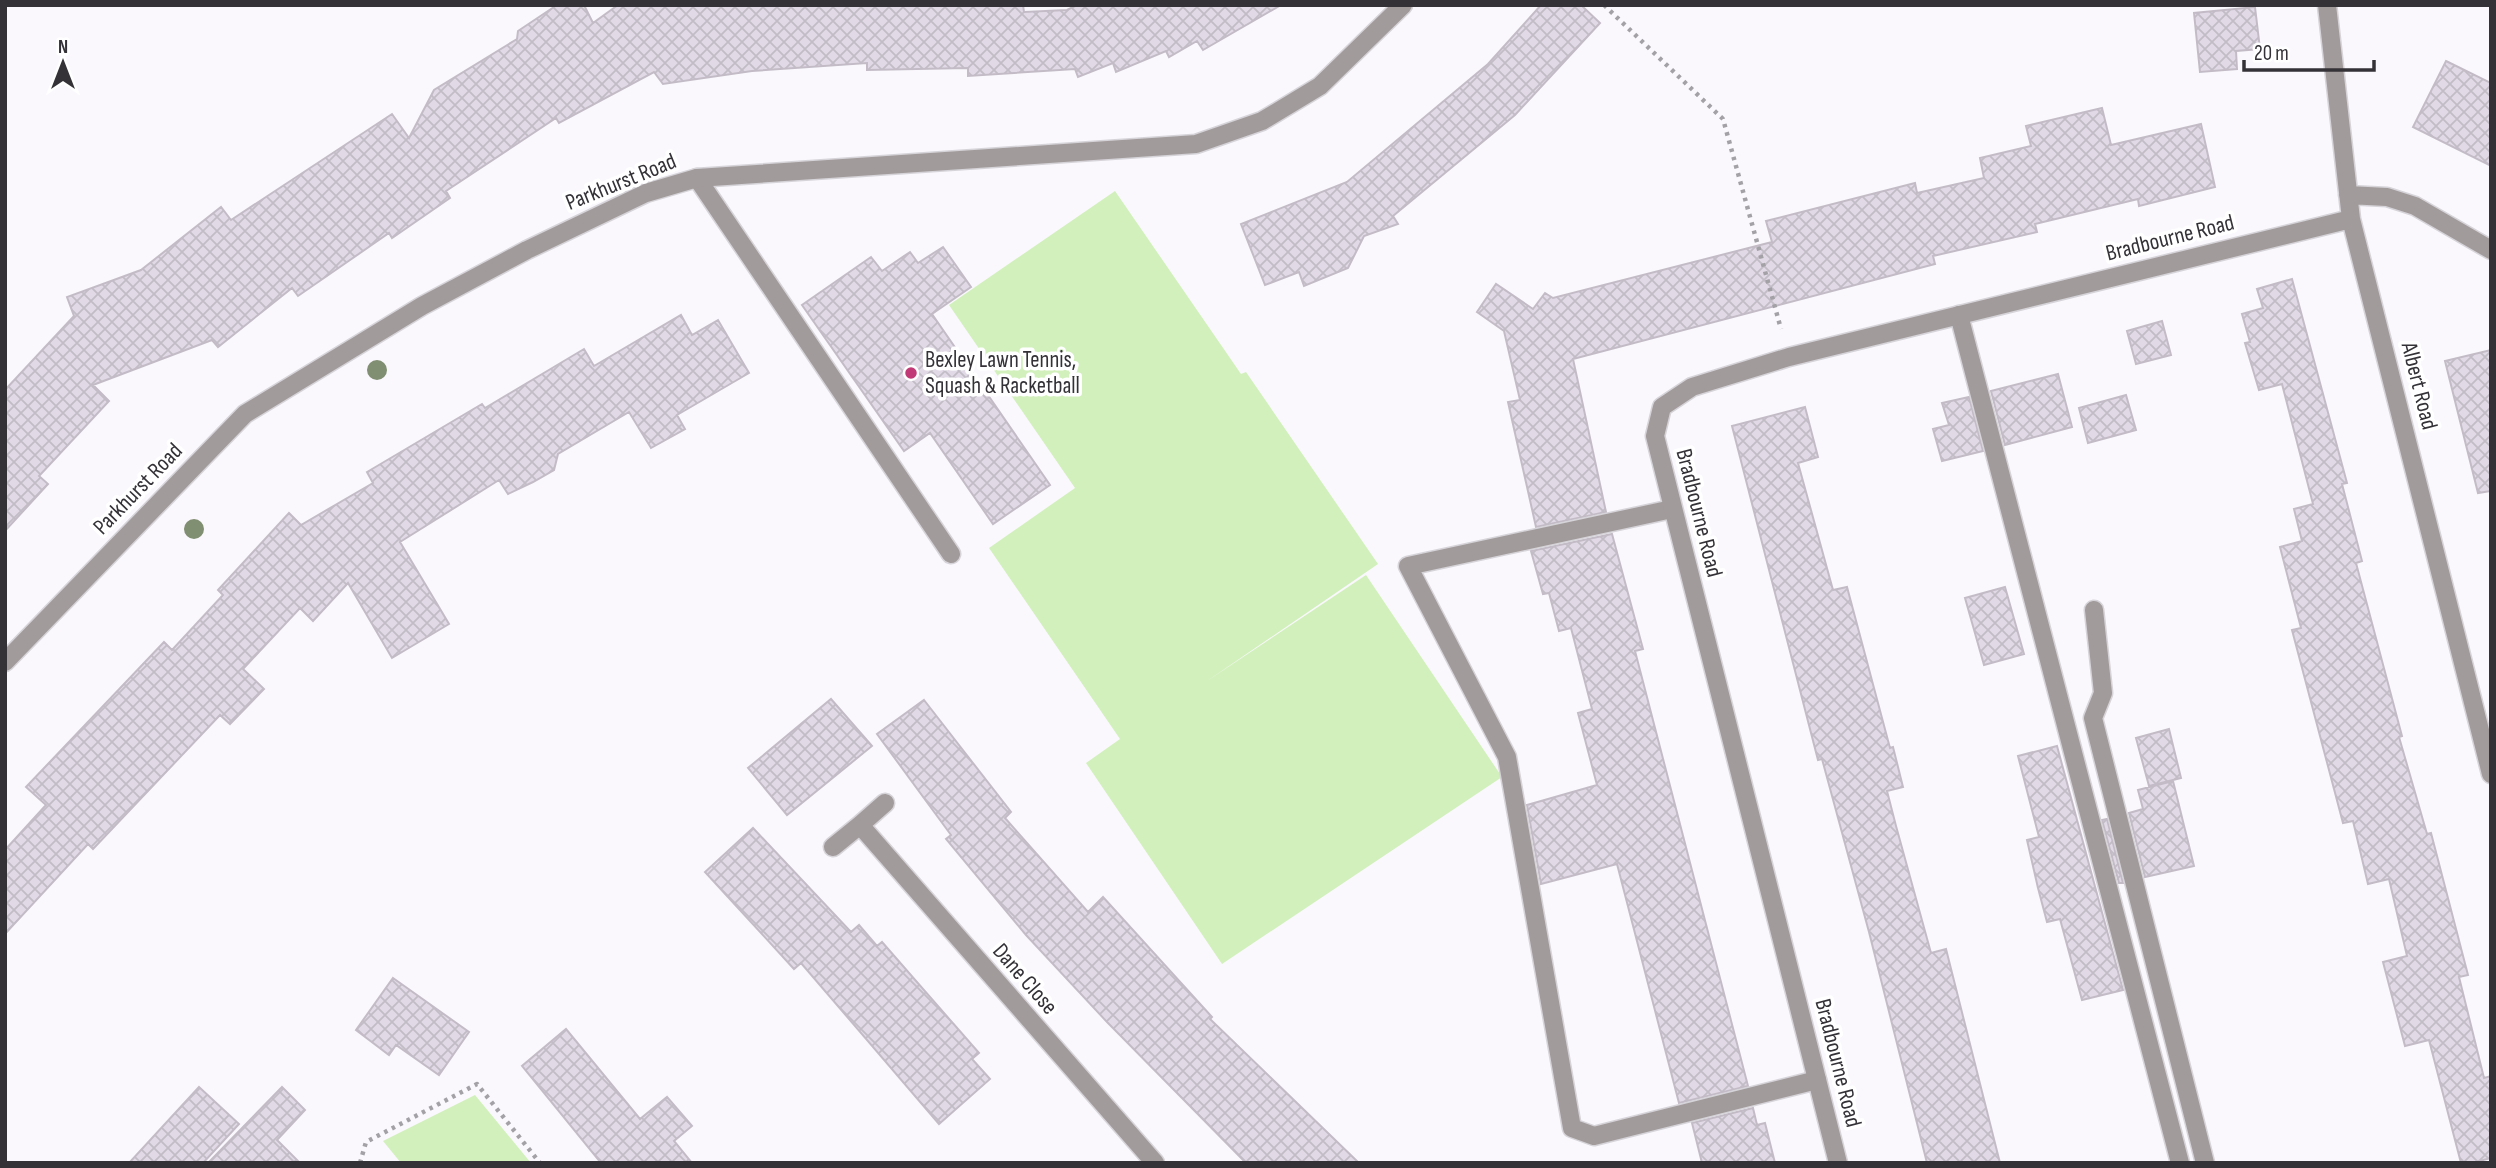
<svg xmlns="http://www.w3.org/2000/svg" width="2496" height="1168" viewBox="0 0 2496 1168" font-family="'Sofia Sans Condensed',sans-serif">
<style>
.grass{fill:#d2f0bc}
.building{fill:url(#building-cross-hatch);stroke:#c3bcc7;stroke-width:2}
.lines{fill:none;stroke-linecap:round;stroke-linejoin:round}
.service-casing{stroke:#d6d4d9;stroke-width:21}
.minor-casing{stroke:#d6d4d9;stroke-width:21}
.path{stroke:#a3a1a6;stroke-width:4.5;stroke-dasharray:3.5 5;stroke-linecap:butt}
.service{stroke:#a29b9b;stroke-width:18}
.minor{stroke:#a29b9b;stroke-width:18}
.tree{fill:#808e72}
.poi-dot{fill:#c13977;stroke:#fff;stroke-width:2.5}
.labels{text-anchor:middle;dominant-baseline:central;stroke-width:7;stroke-linejoin:round;paint-order:stroke}
.street-label{font-size:23px;fill:#343237;stroke:#fff}
.poi-label{font-size:23px;fill:#343237;stroke:#fff;text-anchor:start}
</style>
<defs>
<pattern id="building-cross-hatch" width="8" height="8" patternUnits="userSpaceOnUse" patternTransform="scale(1.75)"><rect width="8" height="8" fill="#e1dae6"/><path d="M0 0l8 8M0 8l8-8" fill="none" stroke="#c2bcc6"/></pattern>
</defs>
<rect width="100%" height="100%" fill="#faf8fd"/>
<path class="grass" d="M 1115,191 L 1241,374 L 1246,372 L 1378,564 L 1207,681 L 1366,575 L 1502,777 L 1222,964 L 1086,763 L 1120,739 L 989,548 L 1075,488 L 949,305 Z
M 475,1095 L 531,1163 L 401,1163 L 383,1141 Z"/>
<path class="building" d="M 557,5 L 584,5 L 593,23 L 618,5 L 1023,5 L 1024,12 L 1067,10 L 1077,5 L 1281,5 L 1203,50 L 1197,41 L 1169,57 L 1166,51 L 1116,72 L 1113,63 L 1078,77 L 1075,69 L 968,76 L 968,68 L 867,70 L 867,63 L 752,71 L 663,84 L 654,72 L 559,123 L 556,118 L 446,191 L 450,198 L 392,238 L 389,233 L 298,296 L 292,288 L 218,347 L 212,340 L 93,385 L 109,401 L 39,476 L 48,484 L 5,531 L 5,390 L 74,316 L 67,297 L 141,270 L 221,207 L 231,220 L 392,114 L 409,138 L 434,90 L 517,39 L 518,31 Z
M 1541,5 L 1581,5 L 1600,23 L 1515,115 L 1393,216 L 1398,224 L 1364,236 L 1348,268 L 1304,286 L 1299,272 L 1265,285 L 1241,224 L 1347,182 L 1488,64 Z
M 2255,7 L 2260,49 L 2236,51 L 2237,69 L 2200,72 L 2194,13 Z
M 2446,61 L 2491,83 L 2491,166 L 2413,127 Z
M 2102,108 L 2111,145 L 2201,124 L 2215,187 L 2139,206 L 2138,199 L 2035,224 L 2037,232 L 1933,256 L 1935,264 L 1573,359 L 1606,512 L 1536,527 L 1508,402 L 1520,400 L 1504,331 L 1477,312 L 1496,284 L 1533,309 L 1545,293 L 1553,298 L 1772,242 L 1766,221 L 1915,183 L 1917,193 L 1984,178 L 1980,158 L 2031,146 L 2026,126 Z
M 943,247 L 971,287 L 932,314 L 1050,485 L 993,524 L 930,433 L 904,451 L 802,305 L 871,257 L 882,271 L 910,252 L 918,263 Z
M 2292,279 L 2347,483 L 2342,484 L 2362,561 L 2356,563 L 2402,736 L 2399,737 L 2427,834 L 2431,833 L 2468,975 L 2459,977 L 2484,1078 L 2491,1076 L 2491,1158 L 2472,1163 L 2461,1163 L 2429,1040 L 2405,1046 L 2383,962 L 2407,956 L 2389,879 L 2368,884 L 2353,821 L 2343,823 L 2292,630 L 2301,628 L 2280,547 L 2302,541 L 2294,509 L 2313,504 L 2282,384 L 2259,390 L 2245,343 L 2250,342 L 2242,314 L 2263,308 L 2257,289 Z
M 681,315 L 692,335 L 718,320 L 749,373 L 677,415 L 685,429 L 651,448 L 629,412 L 558,454 L 554,470 L 533,482 L 508,494 L 499,480 L 400,542 L 449,624 L 392,658 L 348,583 L 313,621 L 300,608 L 243,669 L 264,689 L 230,724 L 220,715 L 93,849 L 88,844 L 5,934 L 5,850 L 46,805 L 26,787 L 164,642 L 172,650 L 223,595 L 218,590 L 289,513 L 301,525 L 373,483 L 367,472 L 482,404 L 485,408 L 584,349 L 594,366 Z
M 2162,321 L 2171,355 L 2136,364 L 2127,331 Z
M 2491,350 L 2491,491 L 2478,493 L 2445,361 Z
M 2058,374 L 2072,427 L 2005,445 L 1991,391 Z
M 2126,395 L 2136,430 L 2088,443 L 2079,408 Z
M 1969,397 L 1983,451 L 1942,461 L 1933,429 L 1949,425 L 1942,403 Z
M 1805,407 L 1818,457 L 1798,463 L 1833,590 L 1847,587 L 1890,748 L 1893,747 L 1903,787 L 1887,791 L 1896,826 L 1931,953 L 1946,949 L 2000,1163 L 1927,1163 L 1869,932 L 1822,759 L 1818,760 L 1732,426 Z
M 1612,534 L 1643,649 L 1635,651 L 1748,1086 L 1679,1103 L 1617,864 L 1541,884 L 1527,805 L 1597,785 L 1578,713 L 1592,709 L 1571,628 L 1559,631 L 1549,593 L 1543,594 L 1531,551 Z
M 2005,587 L 2024,654 L 1984,665 L 1965,598 Z
M 831,699 L 872,746 L 787,815 L 748,768 Z
M 924,700 L 1011,812 L 1005,818 L 1088,912 L 1103,897 L 1212,1017 L 1210,1019 L 1359,1163 L 1246,1163 L 1107,1022 L 1026,935 L 946,839 L 951,835 L 877,734 Z
M 2169,729 L 2181,778 L 2149,786 L 2136,738 Z
M 2057,746 L 2123,990 L 2082,1000 L 2060,919 L 2047,922 L 2038,888 L 2027,840 L 2039,837 L 2018,756 Z
M 2173,781 L 2194,866 L 2145,877 L 2129,813 L 2143,809 L 2138,790 Z
M 2107,819 L 2123,883 L 2119,883 L 2102,820 Z
M 753,828 L 851,932 L 859,925 L 877,946 L 882,942 L 979,1053 L 972,1059 L 990,1079 L 939,1124 L 801,963 L 794,969 L 705,872 Z
M 393,978 L 469,1032 L 439,1075 L 396,1045 L 389,1055 L 356,1030 Z
M 566,1029 L 640,1119 L 667,1097 L 692,1126 L 674,1141 L 692,1163 L 601,1163 L 522,1066 Z
M 199,1087 L 239,1124 L 203,1163 L 129,1163 Z
M 282,1087 L 305,1110 L 277,1140 L 300,1163 L 208,1163 Z
M 1753,1108 L 1757,1125 L 1765,1123 L 1775,1163 L 1702,1163 L 1692,1123 Z"/>
<g class="lines">
<defs>
<path id="service" d="M 697,178 L 951,554
M 1959,315 L 2180,1163
M 1672,509 L 1408,566 L 1507,757 L 1572,1128 L 1594,1136 L 1817,1080
M 2094,610 L 2103,693 L 2093,718 L 2205,1163"/>
<path id="minor" d="M 2327,5 L 2351,219 L 2491,774
M 2348,195 L 2387,197 L 2415,206 L 2491,250
M 5,662 L 245,414 L 422,306 L 527,250 L 646,193 L 697,178 L 1196,144 L 1262,121 L 1320,86 L 1403,5
M 860,825 L 885,803
M 833,847 L 860,825 L 1155,1163
M 1838,1163 L 1655,436 L 1662,407 L 1692,387 L 1789,357 L 2351,219"/>
</defs>
<use href="#service" class="service-casing"/>
<use href="#minor" class="minor-casing"/>
<path class="path" d="M 1604,5 L 1723,119 L 1781,329
M 360,1163 L 366,1142 L 477,1084 L 540,1163"/>
<use href="#service" class="service"/>
<use href="#minor" class="minor"/>
</g>
<g class="tree">
<circle cx="377" cy="370" r="10"/>
<circle cx="194" cy="529" r="10"/>
</g>
<circle class="poi-dot" cx="911" cy="373" r="7"/>
<g class="labels">
<g class="street-label">
<text transform="translate(621 182) rotate(-22)">Parkhurst Road</text>
<text transform="translate(2170 238) rotate(-14)">Bradbourne Road</text>
<text transform="translate(2419 386) rotate(76)">Albert Road</text>
<text transform="translate(138 489) rotate(-46)">Parkhurst Road</text>
<text transform="translate(1699 513) rotate(76)">Bradbourne Road</text>
<text transform="translate(1025 979) rotate(49)">Dane Close</text>
<text transform="translate(1838 1063) rotate(76)">Bradbourne Road</text>
</g>
<g class="poi-label">
<text x="925" y="360">Bexley Lawn Tennis,<tspan x="925" dy="26">Squash &amp; Racketball</tspan></text>
</g>
</g>
<rect width="2496" height="1168" fill="none" stroke="#343237" stroke-width="14"/>
<g transform="translate(63 63)" stroke="#ffffff" stroke-width="5" paint-order="stroke">
<path d="M0-5L12 26L0 18L-12 26Z" fill="#343237"/>
<text y="-10" font-size="19" font-weight="bold" text-anchor="middle" fill="#343237">N</text>
</g>
<path d="M2244 60v10h130v-10" fill="none" stroke="#343237" stroke-width="3.5"/>
<text x="2254" y="60" font-size="21" fill="#343237" stroke="#ffffff" stroke-width="5" paint-order="stroke">20 m</text>
</svg>
